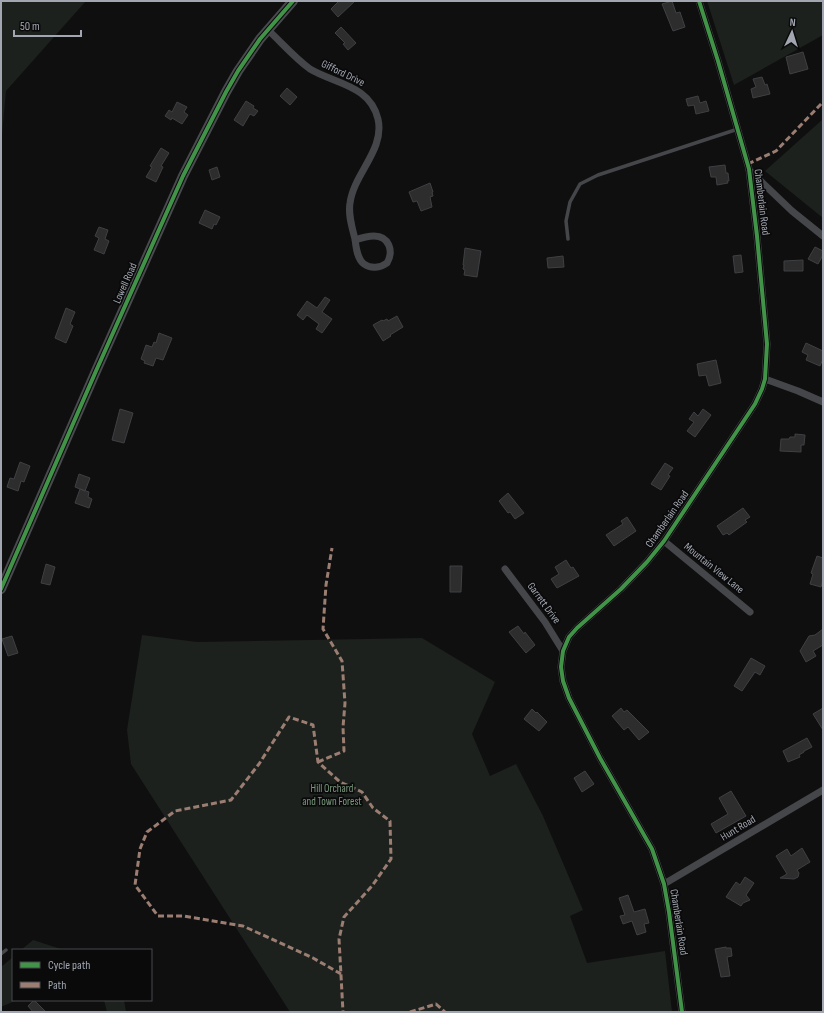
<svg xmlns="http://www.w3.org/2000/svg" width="824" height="1013" viewBox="0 0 824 1013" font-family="'Sofia Sans Condensed',sans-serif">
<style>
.green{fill:#1c211d}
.building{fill:#2d2d2e;stroke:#3f4043}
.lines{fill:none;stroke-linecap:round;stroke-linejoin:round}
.lane{stroke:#454649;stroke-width:3.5}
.street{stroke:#454649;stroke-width:7}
.secondary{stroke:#494a4e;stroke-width:10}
.quiet{stroke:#9b7d72;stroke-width:3;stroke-dasharray:6 3;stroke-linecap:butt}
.cycleway-casing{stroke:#0a0a0b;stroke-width:6}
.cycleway{stroke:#419447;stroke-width:4}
.labels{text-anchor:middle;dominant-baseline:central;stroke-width:3.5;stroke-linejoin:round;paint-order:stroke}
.street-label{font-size:11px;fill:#a1a6b0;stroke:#0a0a0b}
.park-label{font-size:11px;fill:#7a997c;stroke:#0a0a0b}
</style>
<rect width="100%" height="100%" fill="#0f0f10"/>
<path class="green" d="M 1,1 L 86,1 L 6,91 L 1,145 Z
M 707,1 L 823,1 L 823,35 L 734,85 Z
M 823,119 L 823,218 L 765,171 Z
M 142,635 L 197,642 L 422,638 L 495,682 L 472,734 L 490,776 L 516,764 L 543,816 L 583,910 L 570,916 L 587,963 L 665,951 L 672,1012 L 290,1012 L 131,764 L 127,730 Z
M 33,940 L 64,950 L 21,950 Z
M 13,957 L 13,1000 L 17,1000 L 1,1007 L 1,967 Z
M 104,1000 L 124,1000 L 126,1012 L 107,1012 Z"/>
<path class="building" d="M 339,1 L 355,1 L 338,17 L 331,9 Z
M 672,1 L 676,13 L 680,12 L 685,27 L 673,31 L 662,4 Z
M 341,27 L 356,43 L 348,50 L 343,44 L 345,43 L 335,33 Z
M 803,52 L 808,69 L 790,74 L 786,57 Z
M 762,77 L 765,85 L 767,84 L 770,94 L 753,98 L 751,89 L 756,87 L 753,79 Z
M 287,88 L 297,97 L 290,105 L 280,96 Z
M 698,96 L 700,103 L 706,101 L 709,111 L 696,114 L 694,105 L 688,106 L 686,99 Z
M 246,101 L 254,106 L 253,108 L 258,111 L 254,116 L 250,114 L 243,126 L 234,120 Z
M 177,102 L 187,107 L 184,112 L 188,115 L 182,124 L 172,118 L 171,120 L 165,116 L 169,110 L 172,112 Z
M 161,148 L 169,153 L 161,166 L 163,167 L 156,182 L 146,177 L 152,167 L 150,166 Z
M 725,165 L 726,173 L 728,173 L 729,181 L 727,181 L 728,183 L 717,185 L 716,177 L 711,177 L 709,167 Z
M 217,167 L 220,177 L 212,180 L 209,170 Z
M 430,183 L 433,192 L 432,192 L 433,196 L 430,197 L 432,207 L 421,211 L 417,201 L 413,202 L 409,192 Z
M 205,210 L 220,217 L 216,225 L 214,224 L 212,229 L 199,223 Z
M 99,227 L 108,230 L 105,239 L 109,241 L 104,254 L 94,250 L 99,238 L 95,236 Z
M 815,247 L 823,251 L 823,255 L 818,264 L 808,259 Z
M 465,248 L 481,251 L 477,277 L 464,275 L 465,270 L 463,269 L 464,265 L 463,265 Z
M 741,255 L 743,272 L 735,273 L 733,256 Z
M 563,256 L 564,267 L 548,268 L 547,258 Z
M 803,260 L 803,271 L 784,271 L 784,261 Z
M 325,297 L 330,300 L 322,312 L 332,319 L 322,333 L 316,329 L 319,324 L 307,315 L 303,320 L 297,315 L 307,301 L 317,308 Z
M 66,308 L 75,312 L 70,324 L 73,326 L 66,343 L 55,338 Z
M 397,316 L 403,327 L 390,335 L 391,336 L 383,341 L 373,325 L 382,320 L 383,321 L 387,319 L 388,321 Z
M 159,333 L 172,338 L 163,360 L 156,358 L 153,366 L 144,363 L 145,361 L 141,359 L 146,345 L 152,347 L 154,342 L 156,343 Z
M 806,343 L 823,351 L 823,359 L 820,366 L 806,360 L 808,355 L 802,352 Z
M 716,360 L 721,383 L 709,386 L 706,375 L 699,376 L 697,364 Z
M 120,409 L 133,413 L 124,443 L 112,440 Z
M 703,409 L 711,415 L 695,437 L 687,431 L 694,422 L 689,419 L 694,412 L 698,416 Z
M 795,434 L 805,435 L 804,445 L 801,445 L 801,452 L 780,451 L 781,439 L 789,439 L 790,437 L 795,437 Z
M 20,462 L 30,466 L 24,482 L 21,481 L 18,491 L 7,487 L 10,478 L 14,479 Z
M 665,463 L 673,468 L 668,475 L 670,476 L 661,490 L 651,484 Z
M 79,474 L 90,478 L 85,491 L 75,487 Z
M 80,489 L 89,492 L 88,497 L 92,499 L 89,508 L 75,503 Z
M 508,493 L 524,513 L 515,519 L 510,512 L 508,513 L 499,501 Z
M 743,508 L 750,517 L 745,520 L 747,522 L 729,535 L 727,533 L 723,535 L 717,526 Z
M 627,517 L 636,531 L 614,546 L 606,535 L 623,524 L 621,521 Z
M 817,556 L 823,558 L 823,580 L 821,587 L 810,584 L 813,574 L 811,573 Z
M 566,560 L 571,568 L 573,567 L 579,576 L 557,588 L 551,579 L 559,574 L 555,567 Z
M 46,564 L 55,567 L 50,585 L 41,583 Z
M 450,566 L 462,566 L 461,592 L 450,592 Z
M 518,626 L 524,634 L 525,632 L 535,645 L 526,653 L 509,632 Z
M 823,629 L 823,645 L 813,651 L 816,656 L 806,662 L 800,651 L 809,636 L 815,635 Z
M 12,636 L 18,653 L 8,656 L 2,639 Z
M 751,658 L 765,666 L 760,675 L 755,672 L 742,691 L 734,686 Z
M 621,708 L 624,712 L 627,710 L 649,732 L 639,740 L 628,727 L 624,730 L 612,716 Z
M 823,708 L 823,730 L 813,714 Z
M 532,709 L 536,713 L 537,712 L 547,722 L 539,731 L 524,719 Z
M 807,738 L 812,747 L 804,751 L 804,752 L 799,755 L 800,757 L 788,762 L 783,751 Z
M 585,771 L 594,784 L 582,792 L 574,778 Z
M 731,791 L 746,816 L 716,833 L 711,824 L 728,814 L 719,798 Z
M 802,848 L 810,862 L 797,870 L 799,873 L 798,877 L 794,879 L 780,878 L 787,874 L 776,856 L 787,849 L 791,856 Z
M 745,877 L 754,883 L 746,895 L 750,900 L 743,903 L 741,906 L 726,897 L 736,882 L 740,885 Z
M 628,895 L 634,912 L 645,909 L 649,923 L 644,924 L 646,932 L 637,935 L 632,921 L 623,924 L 620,916 L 625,915 L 619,898 Z
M 726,947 L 726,948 L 731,948 L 732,956 L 727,957 L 730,976 L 721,977 L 715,949 Z
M 34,1000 L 46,1012 L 33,1012 L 28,1006 Z"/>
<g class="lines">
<path class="lane" d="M 568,239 L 566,221 L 570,202 L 580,184 L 598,175 L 738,129
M 1,954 L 6,950"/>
<path class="street" d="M 268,30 C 282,43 295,58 310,69 C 335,84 370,85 378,119 C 385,150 354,173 350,203 C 348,215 352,227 355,239 C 356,247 357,259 364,264 C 371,269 380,268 387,263 C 394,251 389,236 374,236 C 367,236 361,238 355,240
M 749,170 L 792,211 L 823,236
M 765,379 L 798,391 L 823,402
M 664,541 L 750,612
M 505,569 L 545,622 L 563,651
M 664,884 L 823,790
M 682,1012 L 669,912 L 664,884 L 652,849 L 600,758 L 569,698 L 563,681 L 561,667 L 563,651 L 569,637 L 577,628 L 621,589 L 647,562 L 664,541 L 755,404 L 762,389 L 765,379 L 767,344 L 757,236 L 749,169 L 718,61 L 699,1"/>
<path class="secondary" d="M 1,589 L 96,371 L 183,176 L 226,92 L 238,71 L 260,39 L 293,1"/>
<path class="quiet" d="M 748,164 L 776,151 L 823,102
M 318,762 L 344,751 L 343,727 L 345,703 L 342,661 L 323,629 L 326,585 L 332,548
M 341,974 L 313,958 L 243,926 L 183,916 L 158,916 L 135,885 L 140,849 L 147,832 L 175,811 L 231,800 L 259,764 L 289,717 L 313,725 L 318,762 L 340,782 L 362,792 L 373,808 L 390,821 L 391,859 L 372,886 L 344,917 L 339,939 L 343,1012
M 410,1012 L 436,1004 L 445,1012"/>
<defs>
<path id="cycleway" d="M 1,589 L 96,371 L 183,176 L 226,92 L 238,71 L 260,39 L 293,1
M 682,1012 L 669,912 L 664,884 L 652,849 L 600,758 L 569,698 L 563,681 L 561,667 L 563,651 L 569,637 L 577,628 L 621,589 L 647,562 L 664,541 L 755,404 L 762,389 L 765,379 L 767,344 L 757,236 L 749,169 L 718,61 L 699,1"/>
</defs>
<use href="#cycleway" class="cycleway-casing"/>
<use href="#cycleway" class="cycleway"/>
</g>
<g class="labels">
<g class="street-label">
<text transform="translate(343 73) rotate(26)">Gifford Drive</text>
<text transform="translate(762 202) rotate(83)">Chamberlain Road</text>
<text transform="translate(125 283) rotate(-66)">Lowell Road</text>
<text transform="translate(667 519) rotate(-55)">Chamberlain Road</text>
<text transform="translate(714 568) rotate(39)">Mountain View Lane</text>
<text transform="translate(544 603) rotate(54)">Garrett Drive</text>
<text transform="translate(738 828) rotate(-31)">Hunt Road</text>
<text transform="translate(679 922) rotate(81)">Chamberlain Road</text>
</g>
<g class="park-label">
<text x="332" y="788">Hill Orchard<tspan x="332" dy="13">and Town Forest</tspan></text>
</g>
</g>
<rect width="824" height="1013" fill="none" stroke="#a1a6b0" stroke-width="4"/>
<rect x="12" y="949" width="140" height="52" fill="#0a0a0b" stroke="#46484d"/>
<rect x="20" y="962" width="20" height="6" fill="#419447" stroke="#46484d"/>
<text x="48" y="969" font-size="12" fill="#a1a6b0">Cycle path</text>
<rect x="20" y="982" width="20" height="6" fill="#9b7d72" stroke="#46484d"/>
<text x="48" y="989" font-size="12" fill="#a1a6b0">Path</text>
<g transform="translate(792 32) rotate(4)" stroke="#0a0a0b" stroke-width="3" paint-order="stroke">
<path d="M0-3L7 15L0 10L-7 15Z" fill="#a1a6b0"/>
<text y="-6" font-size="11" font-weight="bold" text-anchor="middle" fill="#a1a6b0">N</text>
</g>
<path d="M14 30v6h67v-6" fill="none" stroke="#a1a6b0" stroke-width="2"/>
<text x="20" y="30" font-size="12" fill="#a1a6b0" stroke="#0a0a0b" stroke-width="3" paint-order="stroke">50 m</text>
</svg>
